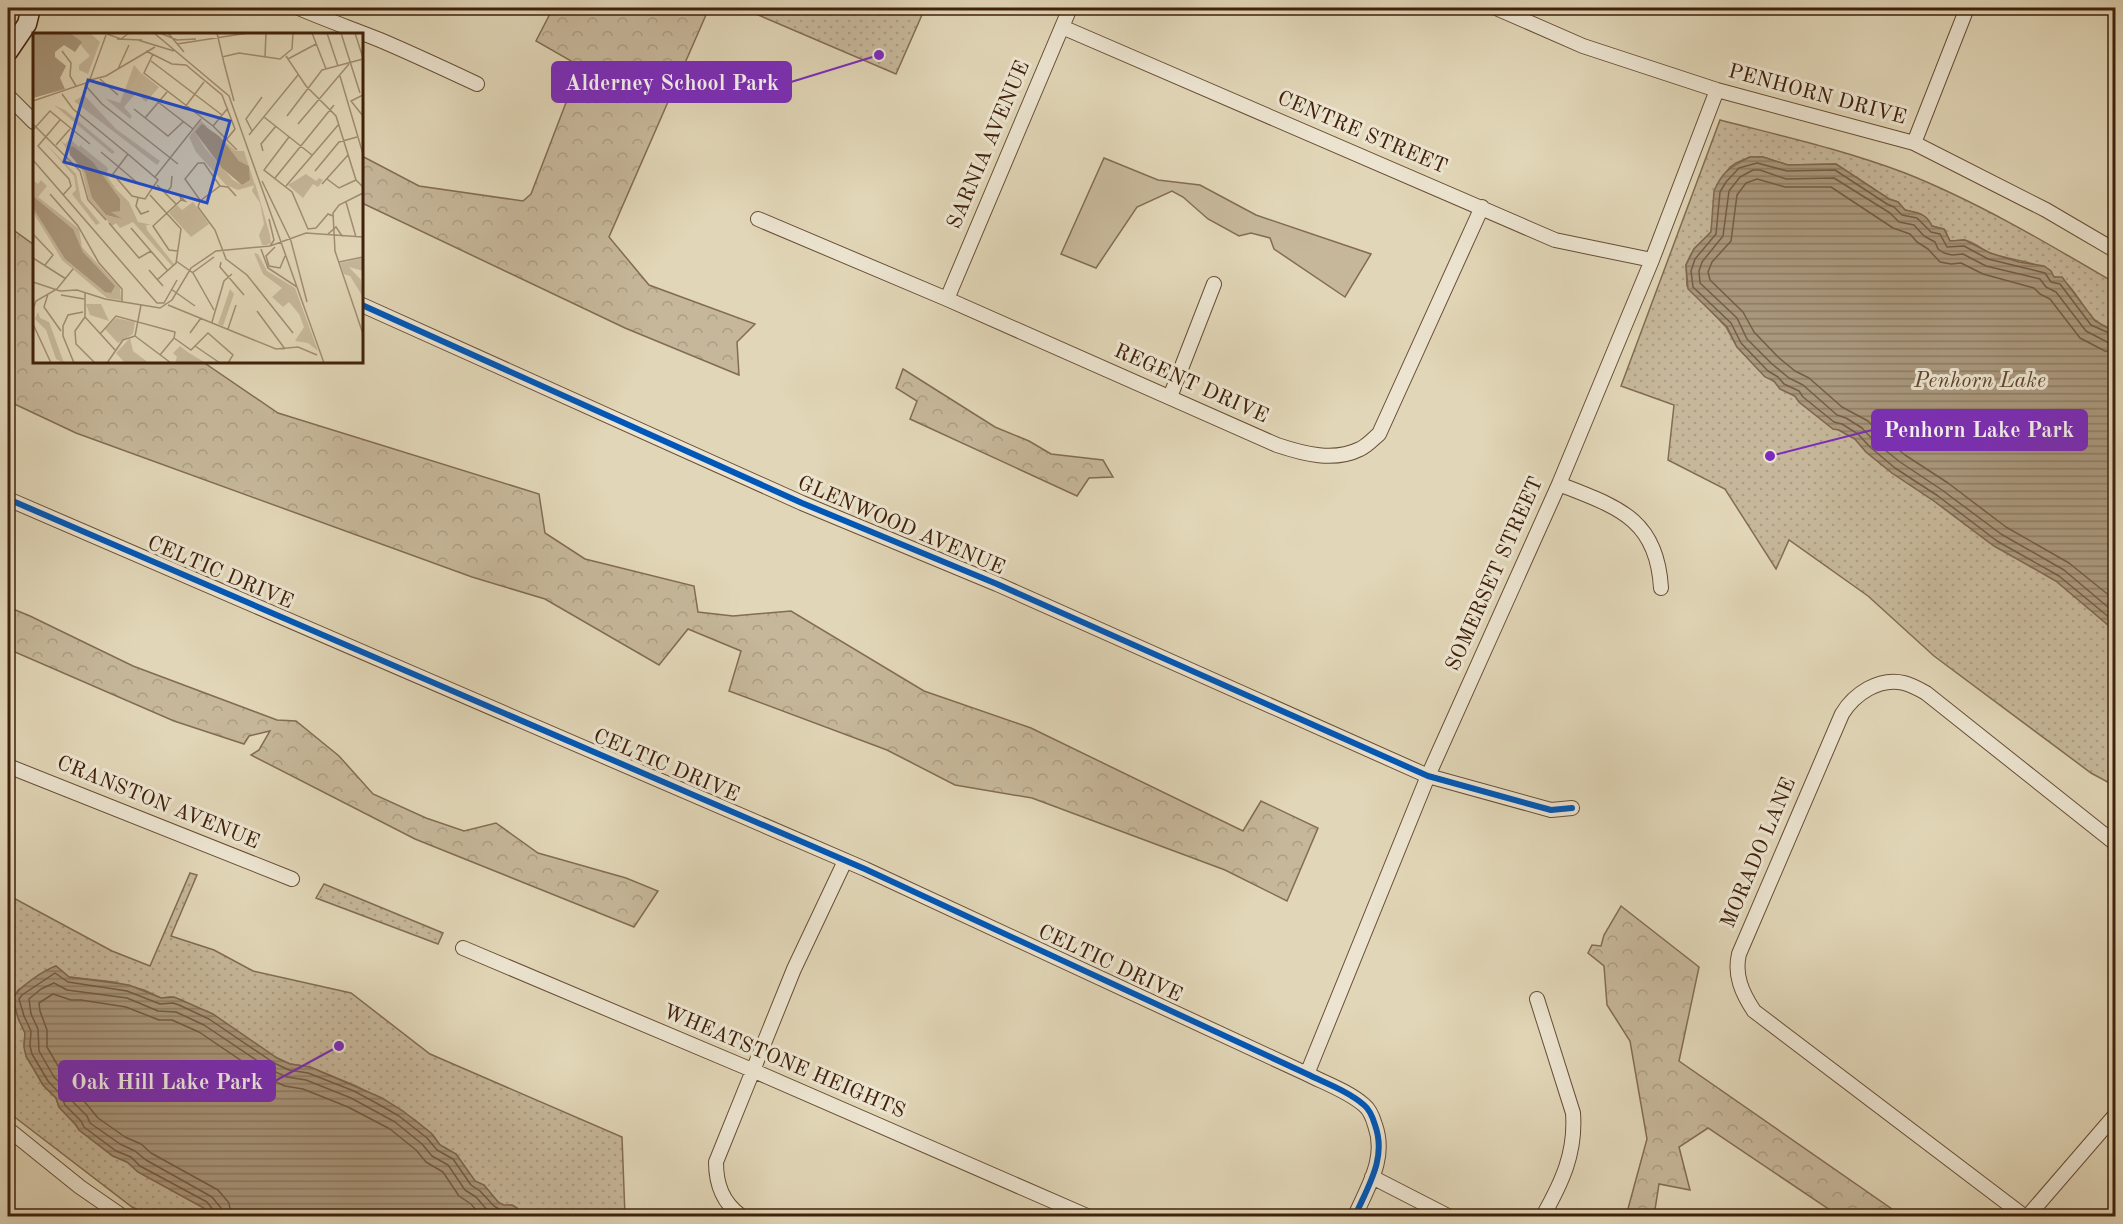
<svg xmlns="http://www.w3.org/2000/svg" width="2123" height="1224" viewBox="0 0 2123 1224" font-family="'Old Standard TT',serif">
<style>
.grass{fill:#c6b79a;stroke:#836c52;stroke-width:1.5}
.forest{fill:url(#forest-crowns);stroke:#836c52;stroke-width:1.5}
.park{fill:url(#park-dots);stroke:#836c52;stroke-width:1.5}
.water{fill:url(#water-rules);stroke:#80684f;stroke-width:1.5}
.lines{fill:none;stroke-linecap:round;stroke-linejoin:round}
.shore{stroke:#755c44;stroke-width:1.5}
.street-casing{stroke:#684e36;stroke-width:16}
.secondary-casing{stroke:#40210b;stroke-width:21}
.street{stroke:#ece4d0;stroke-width:14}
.secondary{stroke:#ece4d0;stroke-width:18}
.cycleway-casing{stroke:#ece4d0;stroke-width:10}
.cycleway{stroke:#0057b8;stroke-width:6}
.labels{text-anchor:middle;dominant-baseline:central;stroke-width:6;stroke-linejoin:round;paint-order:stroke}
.street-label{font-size:21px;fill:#40210b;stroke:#ece4d0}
.water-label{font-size:22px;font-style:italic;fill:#60452d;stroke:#ece4d0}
.inset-road{fill:none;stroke:#a18e72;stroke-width:1.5}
.view{fill:#1d4ed8;fill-opacity:0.15;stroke:#1d4ed8;stroke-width:3}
.inset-edge{fill:none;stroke:#40210b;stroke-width:3}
.leader{fill:none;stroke:#7b2cbf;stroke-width:2}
.callout-dot{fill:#7b2cbf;stroke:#ece4d0;stroke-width:2}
.callout{fill:#7b2cbf;stroke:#7b2cbf;stroke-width:2}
.callout-label{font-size:22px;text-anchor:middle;font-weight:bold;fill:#fff}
</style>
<defs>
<pattern id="forest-crowns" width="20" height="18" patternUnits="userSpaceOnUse" patternTransform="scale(1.5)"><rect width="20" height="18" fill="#c6b79a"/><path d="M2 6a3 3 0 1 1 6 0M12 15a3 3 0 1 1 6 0" fill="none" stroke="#ab9d83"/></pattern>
<pattern id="park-dots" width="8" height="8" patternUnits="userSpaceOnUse" patternTransform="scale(1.5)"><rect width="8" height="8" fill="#c6b79a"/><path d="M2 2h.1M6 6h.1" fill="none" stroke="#ab9d83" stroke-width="1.8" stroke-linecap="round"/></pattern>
<pattern id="water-rules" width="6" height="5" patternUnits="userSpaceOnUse" patternTransform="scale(1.5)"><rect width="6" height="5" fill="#aa987d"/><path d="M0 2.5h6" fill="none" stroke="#8c7c65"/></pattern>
</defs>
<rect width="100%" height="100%" fill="#e1d6b7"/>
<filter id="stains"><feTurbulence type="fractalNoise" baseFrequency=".00333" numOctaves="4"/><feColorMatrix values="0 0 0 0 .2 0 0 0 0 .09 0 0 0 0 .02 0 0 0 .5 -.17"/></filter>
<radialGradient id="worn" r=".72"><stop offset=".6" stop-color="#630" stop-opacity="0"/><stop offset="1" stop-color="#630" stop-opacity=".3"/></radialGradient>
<path class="grass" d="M 1104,158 L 1158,180 L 1200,185 L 1256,215 L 1371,254 L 1345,297 L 1274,249 L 1270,238 L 1251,233 L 1239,236 L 1208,219 L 1183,197 L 1172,191 L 1137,207 L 1096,268 L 1061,254 Z"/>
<path class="forest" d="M 553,8 L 709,8 L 609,237 L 649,285 L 755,324 L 737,342 L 739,375 L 625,328 L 362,203 L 362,156 L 419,186 L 523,201 L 531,194 L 580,66 L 536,41 Z
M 8,226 L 34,245 L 34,362 L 203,362 L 278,413 L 539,494 L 545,533 L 585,559 L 694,586 L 698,612 L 733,616 L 791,611 L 924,691 L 1031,728 L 1243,831 L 1261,801 L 1318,828 L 1287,901 L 1225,870 L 1032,798 L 955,785 L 887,750 L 729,691 L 741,651 L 688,629 L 659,665 L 545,599 L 472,577 L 76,433 L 8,401 Z
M 903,369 L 995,427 L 1029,441 L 1051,454 L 1103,460 L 1113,477 L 1089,478 L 1077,496 L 910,419 L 917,401 L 896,388 Z
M 8,607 L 30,616 L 133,666 L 277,720 L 296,721 L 339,756 L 373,794 L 426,818 L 464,831 L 496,823 L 538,853 L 626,878 L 658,891 L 634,927 L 415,839 L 251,755 L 259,750 L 270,731 L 249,736 L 244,744 L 174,721 L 8,649 Z
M 1621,906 L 1699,967 L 1679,1061 L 1902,1216 L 1839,1216 L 1708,1128 L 1679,1147 L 1690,1190 L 1659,1184 L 1654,1216 L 1626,1216 L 1647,1139 L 1630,1041 L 1607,1005 L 1604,966 L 1588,953 L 1592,945 L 1601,946 L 1604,935 Z"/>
<path class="park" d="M 742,8 L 925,8 L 896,74 Z
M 1720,120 C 1782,136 1845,150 1905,173 C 1978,202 2047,243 2115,283 L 2115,332 C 2109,327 2100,325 2095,320 C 2083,310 2070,277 2054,277 C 2047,262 2007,260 1990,253 C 1981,249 1973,241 1964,240 C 1960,240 1955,241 1950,241 L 1945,230 L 1932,226 C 1926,214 1918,213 1905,210 L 1898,202 L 1889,199 L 1836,164 L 1788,165 L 1763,157 L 1750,157 L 1736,163 L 1730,167 L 1717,185 L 1711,232 L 1694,249 L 1690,256 L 1686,265 L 1687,286 L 1726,327 L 1737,347 L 1765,376 L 1774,381 L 1780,389 L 1795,396 L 1799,402 L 1826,423 L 1855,439 L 1866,452 L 1892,473 L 1934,501 L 1989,542 L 2056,581 L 2115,631 L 2115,786 L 2091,773 L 1934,656 L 1868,596 L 1789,540 L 1776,569 L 1725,489 L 1668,460 L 1674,405 L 1621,386 Z
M 190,873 L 197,875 L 171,936 L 214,950 L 253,971 L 351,993 L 430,1054 L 622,1137 L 625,1216 L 525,1216 L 517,1208 L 512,1205 L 504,1206 L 498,1202 L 484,1185 L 475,1181 L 456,1154 L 440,1145 L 433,1135 L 415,1120 L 381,1099 L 356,1086 L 310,1067 L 290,1064 L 277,1058 L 217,1018 L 181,1000 L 171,997 L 161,998 L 144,990 L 114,982 L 69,977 L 56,966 L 18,990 L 13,999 L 18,1018 L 25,1033 L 24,1044 L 26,1056 L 43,1085 L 56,1098 L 59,1107 L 76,1125 L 79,1130 L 113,1156 L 127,1162 L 138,1172 L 204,1208 L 209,1216 L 151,1216 L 132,1207 L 8,1112 L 8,895 L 112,951 L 150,966 Z
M 324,884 L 443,933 L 438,944 L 316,898 Z"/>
<path class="water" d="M 1750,157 L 1763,157 L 1788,165 L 1836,164 L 1889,199 L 1898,202 L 1905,210 C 1918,213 1926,213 1932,226 L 1944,229 L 1950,241 L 1965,240 L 1990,253 L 2019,262 L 2044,266 L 2051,271 L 2054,277 L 2062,277 L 2095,321 L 2115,332 L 2115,631 L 2056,581 L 1994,546 L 1934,501 L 1892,473 L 1866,452 L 1855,439 L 1839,430 L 1833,429 L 1799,402 L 1795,396 L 1780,389 L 1774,381 L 1765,377 L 1737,347 L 1727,327 L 1688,289 L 1686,265 L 1694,249 L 1711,232 L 1714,191 C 1723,170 1731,167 1750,157 Z
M 56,966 L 69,977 L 129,985 L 161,998 L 174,997 L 181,1000 L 213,1014 L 277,1058 L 290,1064 L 310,1067 L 382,1098 L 403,1111 L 431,1133 L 440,1145 L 456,1154 L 475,1181 L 484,1185 L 498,1202 L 504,1205 L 512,1205 L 517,1208 L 525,1216 L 209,1216 L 204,1208 L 138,1172 L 127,1162 L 113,1156 L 79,1130 L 76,1125 L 59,1107 L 56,1098 L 43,1085 L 26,1056 L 24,1047 L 25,1033 L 18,1018 L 13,999 C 17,988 44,970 56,966 Z"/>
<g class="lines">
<path class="shore" d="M 2116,336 L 2091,325 L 2060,284 L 2051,282 L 2045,273 L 1988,259 L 1964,246 L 1947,247 L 1940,234 L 1931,232 L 1917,218 L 1902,215 L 1894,207 L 1887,204 L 1835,170 L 1787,171 L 1757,163 L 1739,168 L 1726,182 L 1720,192 L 1716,234 L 1695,259 L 1691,271 L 1693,287 L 1731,323 L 1741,343 L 1768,371 L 1778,377 L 1784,384 L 1799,391 L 1803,397 L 1834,422 L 1842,424 L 1858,434 L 1870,447 L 1895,468 L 1938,496 L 1997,541 L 2059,576 L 2116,623
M 2116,344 L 2109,343 L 2086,331 L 2056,292 L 2046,287 L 2040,279 L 1986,266 L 1963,254 L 1952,255 L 1944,253 L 1938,249 L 1935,242 L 1924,236 L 1914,225 L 1899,222 L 1890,213 L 1834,178 L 1786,179 L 1760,170 L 1753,170 L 1740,177 L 1729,191 L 1723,236 L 1702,262 L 1699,271 L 1700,283 L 1737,318 L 1747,339 L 1772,364 L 1789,378 L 1803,385 L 1837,415 L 1846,418 L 1862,428 L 1875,442 L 1900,462 L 1942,490 L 2001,534 L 2064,570 L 2116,614
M 2116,353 L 2105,351 L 2080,338 L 2050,299 L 2040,294 L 2034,288 L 1983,274 L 1961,263 L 1951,264 L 1940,262 L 1928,249 L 1917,242 L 1910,234 L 1893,228 L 1831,187 L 1785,187 L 1757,179 L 1746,183 L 1737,195 L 1731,241 L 1712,262 L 1708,272 L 1710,280 L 1743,312 L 1754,332 L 1778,357 L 1795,371 L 1809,378 L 1842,407 L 1868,421 L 1881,435 L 1905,455 L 1948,483 L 2006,527 L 2069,563 L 2116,601
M 215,1216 L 214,1211 L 207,1202 L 140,1166 L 131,1157 L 116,1151 L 84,1127 L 81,1121 L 65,1105 L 61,1095 L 48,1081 L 32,1054 L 30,1046 L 31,1031 L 24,1016 L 19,999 L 22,995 L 55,973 L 68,982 L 127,991 L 160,1004 L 173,1003 L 179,1005 L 209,1019 L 274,1063 L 289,1070 L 308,1073 L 354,1091 L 378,1104 L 399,1116 L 427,1138 L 437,1150 L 453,1159 L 471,1185 L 480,1191 L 494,1206 L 502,1211 L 511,1211 L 517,1216
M 222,1216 L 221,1208 L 212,1197 L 146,1160 L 135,1151 L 120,1144 L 90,1123 L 87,1116 L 71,1100 L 67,1090 L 54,1077 L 39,1051 L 38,1029 L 31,1014 L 29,999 L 41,989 L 54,983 L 67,990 L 127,998 L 158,1011 L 176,1012 L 204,1025 L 271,1070 L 287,1077 L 306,1080 L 351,1098 L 395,1122 L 422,1144 L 432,1156 L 448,1165 L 465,1190 L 476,1197 L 488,1211 L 497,1216
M 231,1216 L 229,1203 L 218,1190 L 151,1153 L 141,1144 L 125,1137 L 98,1118 L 79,1095 L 74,1085 L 61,1071 L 47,1047 L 47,1030 L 40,1011 L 39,1003 L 53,994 L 71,1000 L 81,1000 L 126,1007 L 159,1020 L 172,1020 L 199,1032 L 267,1078 L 285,1086 L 303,1089 L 348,1107 L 390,1129 L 416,1150 L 426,1162 L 443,1172 L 459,1196 L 471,1204 L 481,1216"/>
<defs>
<path id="street" d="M 299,8 C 326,20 353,29 380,40 C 413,54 445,69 477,84
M 1496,8 L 1583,46 L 1717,90 L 1914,143 L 2046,210 L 2116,251
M 1062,27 L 1555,240 L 1652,260
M 8,96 L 34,122
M 1914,143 L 1967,8
M 758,219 L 947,299 L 1277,445 C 1304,454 1334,462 1360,449 C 1367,446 1373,439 1379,434 L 1482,207
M 947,299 L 1070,8
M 362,305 L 802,503 L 997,584 L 1428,776 L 1551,810 L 1572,808
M 1170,397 L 1214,284
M 1559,484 C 1617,507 1657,518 1661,588
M 8,499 L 865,869 L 1307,1074 C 1325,1083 1348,1091 1364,1105 C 1369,1109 1373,1118 1375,1125 C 1387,1158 1368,1186 1355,1216
M 8,766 L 292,879
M 463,948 L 752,1070 L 1087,1216
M 1537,999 L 1573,1113 C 1576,1153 1562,1182 1543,1216
M 1307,1074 L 1428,776 L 1559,484 L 1652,260 L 1717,90
M 8,1129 L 80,1187 L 122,1216
M 1372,1177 L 1448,1216
M 741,1216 C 722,1202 716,1184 716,1162 L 794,969 L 845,861
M 2024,1216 L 1754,1011 C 1742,993 1734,975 1739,954 L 1842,714 C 1854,694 1879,677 1904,683 C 1912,685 1919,689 1926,693 L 2116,844
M 2028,1216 L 2116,1114"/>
<path id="secondary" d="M 8,52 L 27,24 L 31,8"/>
</defs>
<use href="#street" class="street-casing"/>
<use href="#secondary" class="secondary-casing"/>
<use href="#street" class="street"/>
<use href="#secondary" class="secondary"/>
<defs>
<path id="cycleway" d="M 362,305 L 802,503 L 997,584 L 1428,776 L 1551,810 L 1572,808
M 8,499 L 865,869 L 1307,1074 C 1325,1083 1348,1091 1364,1105 C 1369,1109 1373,1118 1375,1125 C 1387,1158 1368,1186 1355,1216"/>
</defs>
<use href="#cycleway" class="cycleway-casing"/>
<use href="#cycleway" class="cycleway"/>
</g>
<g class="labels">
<g class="street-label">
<text transform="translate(1817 95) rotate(15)">PENHORN DRIVE</text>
<text transform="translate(1362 133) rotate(23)">CENTRE STREET</text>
<text transform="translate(989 145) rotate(-67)">SARNIA AVENUE</text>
<text transform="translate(1191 384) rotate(24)">REGENT DRIVE</text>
<text transform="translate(901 526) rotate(23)">GLENWOOD AVENUE</text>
<text transform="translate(220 573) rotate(23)">CELTIC DRIVE</text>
<text transform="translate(1495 574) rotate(-66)">SOMERSET STREET</text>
<text transform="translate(666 766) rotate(23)">CELTIC DRIVE</text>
<text transform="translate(158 803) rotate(22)">CRANSTON AVENUE</text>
<text transform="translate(1759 853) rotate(-67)">MORADO LANE</text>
<text transform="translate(1110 964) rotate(25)">CELTIC DRIVE</text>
<text transform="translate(784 1062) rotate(23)">WHEATSTONE HEIGHTS</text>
</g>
<g class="water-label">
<text x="1980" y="381">Penhorn Lake</text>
</g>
</g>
<g transform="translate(33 33)">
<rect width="330" height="330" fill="#e1d6b7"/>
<path d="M 222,150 L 237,202 L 238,210 L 233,212 L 229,212 L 226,202 L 231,191 L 227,170 L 219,158 Z" fill="#c6b79a"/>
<path d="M 101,32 L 108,40 L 99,57 L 103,60 L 91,74 L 99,83 L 97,86 L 72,65 L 87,70 ZM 51,62 L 83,96 L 127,128 L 124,132 L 41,68 ZM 21,72 L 32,77 L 82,119 L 79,121 ZM 12,110 L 43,141 L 48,167 L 67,190 L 63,192 L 39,161 L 43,157 L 41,143 ZM 221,220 L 225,221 L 234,238 L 262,255 L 285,318 L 275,310 L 262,308 L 271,294 L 266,281 L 256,269 L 250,274 L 239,264 L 249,255 L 230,241 ZM 53,271 L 68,271 L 76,288 L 57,282 ZM 5,279 L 7,285 L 16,289 L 31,330 L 23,326 L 13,297 L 2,286 ZM 147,313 L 156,320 L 173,330 L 142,330 L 144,324 L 140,320 Z" fill="#c6b79a"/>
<path d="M 38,0 L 57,0 L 67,9 L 55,41 L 46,37 L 46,32 L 57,23 ZM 108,40 L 126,54 L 113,69 L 99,57 ZM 168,88 L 203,118 L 211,118 L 222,152 L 205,157 L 193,152 L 163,119 L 156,104 ZM 175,93 L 206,128 L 216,133 L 217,147 L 209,152 L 200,147 L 172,115 L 162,99 ZM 37,106 L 46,114 L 51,109 L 48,113 L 75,135 L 73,142 L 81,153 L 85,152 L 81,154 L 96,169 L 105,189 L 119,192 L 113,192 L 114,197 L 141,231 L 139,233 L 100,189 L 87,195 L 83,190 L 79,193 L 56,167 L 49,138 L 28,108 L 32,111 ZM 40,113 L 60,129 L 84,163 L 86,176 L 78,179 L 88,186 L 73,182 L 59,165 L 52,139 L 36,118 ZM 273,141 L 283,148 L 286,145 L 290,147 L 285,154 L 280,151 L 270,165 L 255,152 ZM 0,147 L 5,151 L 8,147 L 14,153 L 5,164 L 46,196 L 49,214 L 87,255 L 88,267 L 74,265 L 29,227 L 0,179 L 0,175 L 32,226 L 72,259 L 82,254 L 50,219 L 39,195 L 0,163 ZM 160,169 L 176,191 L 158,204 L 136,180 L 144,172 L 149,177 ZM 330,225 L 330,238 L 316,234 L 328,247 L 330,264 L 317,243 L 311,241 L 307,230 ZM 197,256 L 201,261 L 190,293 L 185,291 ZM 83,285 L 102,289 L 100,301 L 85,310 L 72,296 ZM 97,305 L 100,318 L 116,330 L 92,330 L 83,320 Z" fill="#c6b79a" fill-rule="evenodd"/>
<path d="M 0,0 L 37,0 L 49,9 L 42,19 L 31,12 L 22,19 L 22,24 L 33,33 L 27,45 L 32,56 L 0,65 ZM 169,91 L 187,104 L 206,128 L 216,133 L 217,147 L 209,152 L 189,135 L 162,99 ZM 40,113 L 60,129 L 87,166 L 87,178 L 78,179 L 89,186 L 73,182 L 59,165 L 52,139 L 37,122 L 36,114 ZM 0,163 L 40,196 L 50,219 L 82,253 L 78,260 L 72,259 L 32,226 L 0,175 Z" fill="#aa987d"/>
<path class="inset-road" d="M 121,0 L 196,63 L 291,330M 127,0 L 144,7 L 163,6M 135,0 L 151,19M 184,0 L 191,30M 279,0 L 293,36M 294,0 L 305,33M 308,0 L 327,60M 322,0 L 330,25M 74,1 L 88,6 L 96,0M 84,6 L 109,7M 105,7 L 141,18M 144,11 L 215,0M 29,18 L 38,30 L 37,43 L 43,53M 113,18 L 139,31 L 153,32 L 189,62 L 202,96 L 194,106M 120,21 L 111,40 L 180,93 L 204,117M 253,23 L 273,53 L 303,83 L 323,147 L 330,154M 189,24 L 206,20 L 247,26 L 259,16 L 260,0M 232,24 L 233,0M 255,26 L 283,11M 118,28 L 189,82M 191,30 L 201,68M 85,36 L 96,12M 307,43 L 330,121M 67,46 L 85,62M 57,47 L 73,43 L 122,14M 52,52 L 69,71 L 145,131M 29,61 L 40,76 L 96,122 L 125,147 L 112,166 L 99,163 L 80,141 L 95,121M 330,62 L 318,68 L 330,83M 0,68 L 56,49 L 73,2M 125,69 L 160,96M 152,74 L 171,49M 101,76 L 135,103 L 150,89M 254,83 L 289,37 L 330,26M 231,84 L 279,122M 112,85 L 134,59M 27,87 L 5,113 L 36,146 L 38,153 L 30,162M 0,91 L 47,138 L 55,167 L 73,187M 265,91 L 316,31M 180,93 L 195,75M 0,97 L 17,78 L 57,111M 219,98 L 213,86 L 229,64M 216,102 L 265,42M 256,104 L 231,137 L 259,159 L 275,196 L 283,195 L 295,181 L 300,183M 23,112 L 37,96M 230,118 L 228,111 L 243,93M 68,119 L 107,152M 0,127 L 124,270 L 131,270 L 144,247M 282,138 L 306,109 L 324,104M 122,144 L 168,86M 242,145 L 301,72M 294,146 L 306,155 L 323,147M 229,148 L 258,208 L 274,269M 289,151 L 315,122M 124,152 L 143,171M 253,153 L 306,91M 133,160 L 138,154 L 139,143M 330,160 L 306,172 L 300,180 L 302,218 L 330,301M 17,161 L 45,193 L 66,230 L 89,256 L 89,268M 117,162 L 148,196 L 143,230 L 124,247M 203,163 L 195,154 L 187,153 L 167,168 L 165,174 L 182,197 L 193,226 L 214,242 L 260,300M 105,165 L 103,173 L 108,181 L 116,178M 167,167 L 152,146 L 165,130 L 171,130 L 187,153M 313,169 L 323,204M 236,186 L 241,207 L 237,213M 76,190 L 106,225 L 118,218M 98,195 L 135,238M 0,201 L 20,222 L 12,232M 295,201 L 303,194 L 309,203M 242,214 L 233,223 L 236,233 L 247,235 L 252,223M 228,216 L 235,235 L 264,254M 145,218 L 136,217 L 120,193 L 148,167 L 147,163 L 152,168 L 148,167M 0,225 L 33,246M 143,228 L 160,240 L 181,277M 188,229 L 187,234 L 211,262M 306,229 L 330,224M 116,237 L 130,253M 159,240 L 181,224M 0,249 L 27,258 L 44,257 L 72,266 L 127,275 L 139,267 L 158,235 L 183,218 L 237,213 L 273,200 L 330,204M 138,256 L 162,273M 52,259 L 52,284 L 83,318M 15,261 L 11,274 L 28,298M 28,262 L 51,266M 135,272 L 243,316 L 265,314 L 284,322M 0,276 L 3,268 L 24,256 L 40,236M 224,278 L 252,316M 52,284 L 42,298 L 43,311 L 62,330M 179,289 L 191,248 L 199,241M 0,291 L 18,330M 195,296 L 203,272M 157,300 L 168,285M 67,301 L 83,283 L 142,299 L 141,305M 102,303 L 138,330M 102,303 L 108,272M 141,305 L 158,317 L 175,300 L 200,322 L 195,330M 162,313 L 187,330M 127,322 L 141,305M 41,330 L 30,303 L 30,293 L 35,282 L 50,279M 74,330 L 90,307 L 102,303"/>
<path class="view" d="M 55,47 L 197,88 L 174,170 L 31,129 Z"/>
<rect width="330" height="330" class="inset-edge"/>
</g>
<path class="leader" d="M879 55L791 82M1770 456L1872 430M339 1046L275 1081"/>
<g class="callout-dot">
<circle cx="879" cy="55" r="6"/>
<circle cx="1770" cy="456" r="6"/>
<circle cx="339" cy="1046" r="6"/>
</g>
<g class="callout">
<rect x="552" y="62" width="239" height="40" rx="6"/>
<rect x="1872" y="410" width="215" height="40" rx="6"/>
<rect x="59" y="1061" width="216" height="40" rx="6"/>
</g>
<g class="callout-label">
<text x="672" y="90">Alderney School Park</text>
<text x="1979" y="437">Penhorn Lake Park</text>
<text x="167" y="1089">Oak Hill Lake Park</text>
</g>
<rect width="2123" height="1224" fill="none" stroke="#e1d6b7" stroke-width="30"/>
<rect x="9" y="9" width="2105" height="1206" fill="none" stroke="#40210b" stroke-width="3"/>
<rect x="15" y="15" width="2093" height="1194" fill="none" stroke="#40210b" stroke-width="1.5"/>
<rect width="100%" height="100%" filter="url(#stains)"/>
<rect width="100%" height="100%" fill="url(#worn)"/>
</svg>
